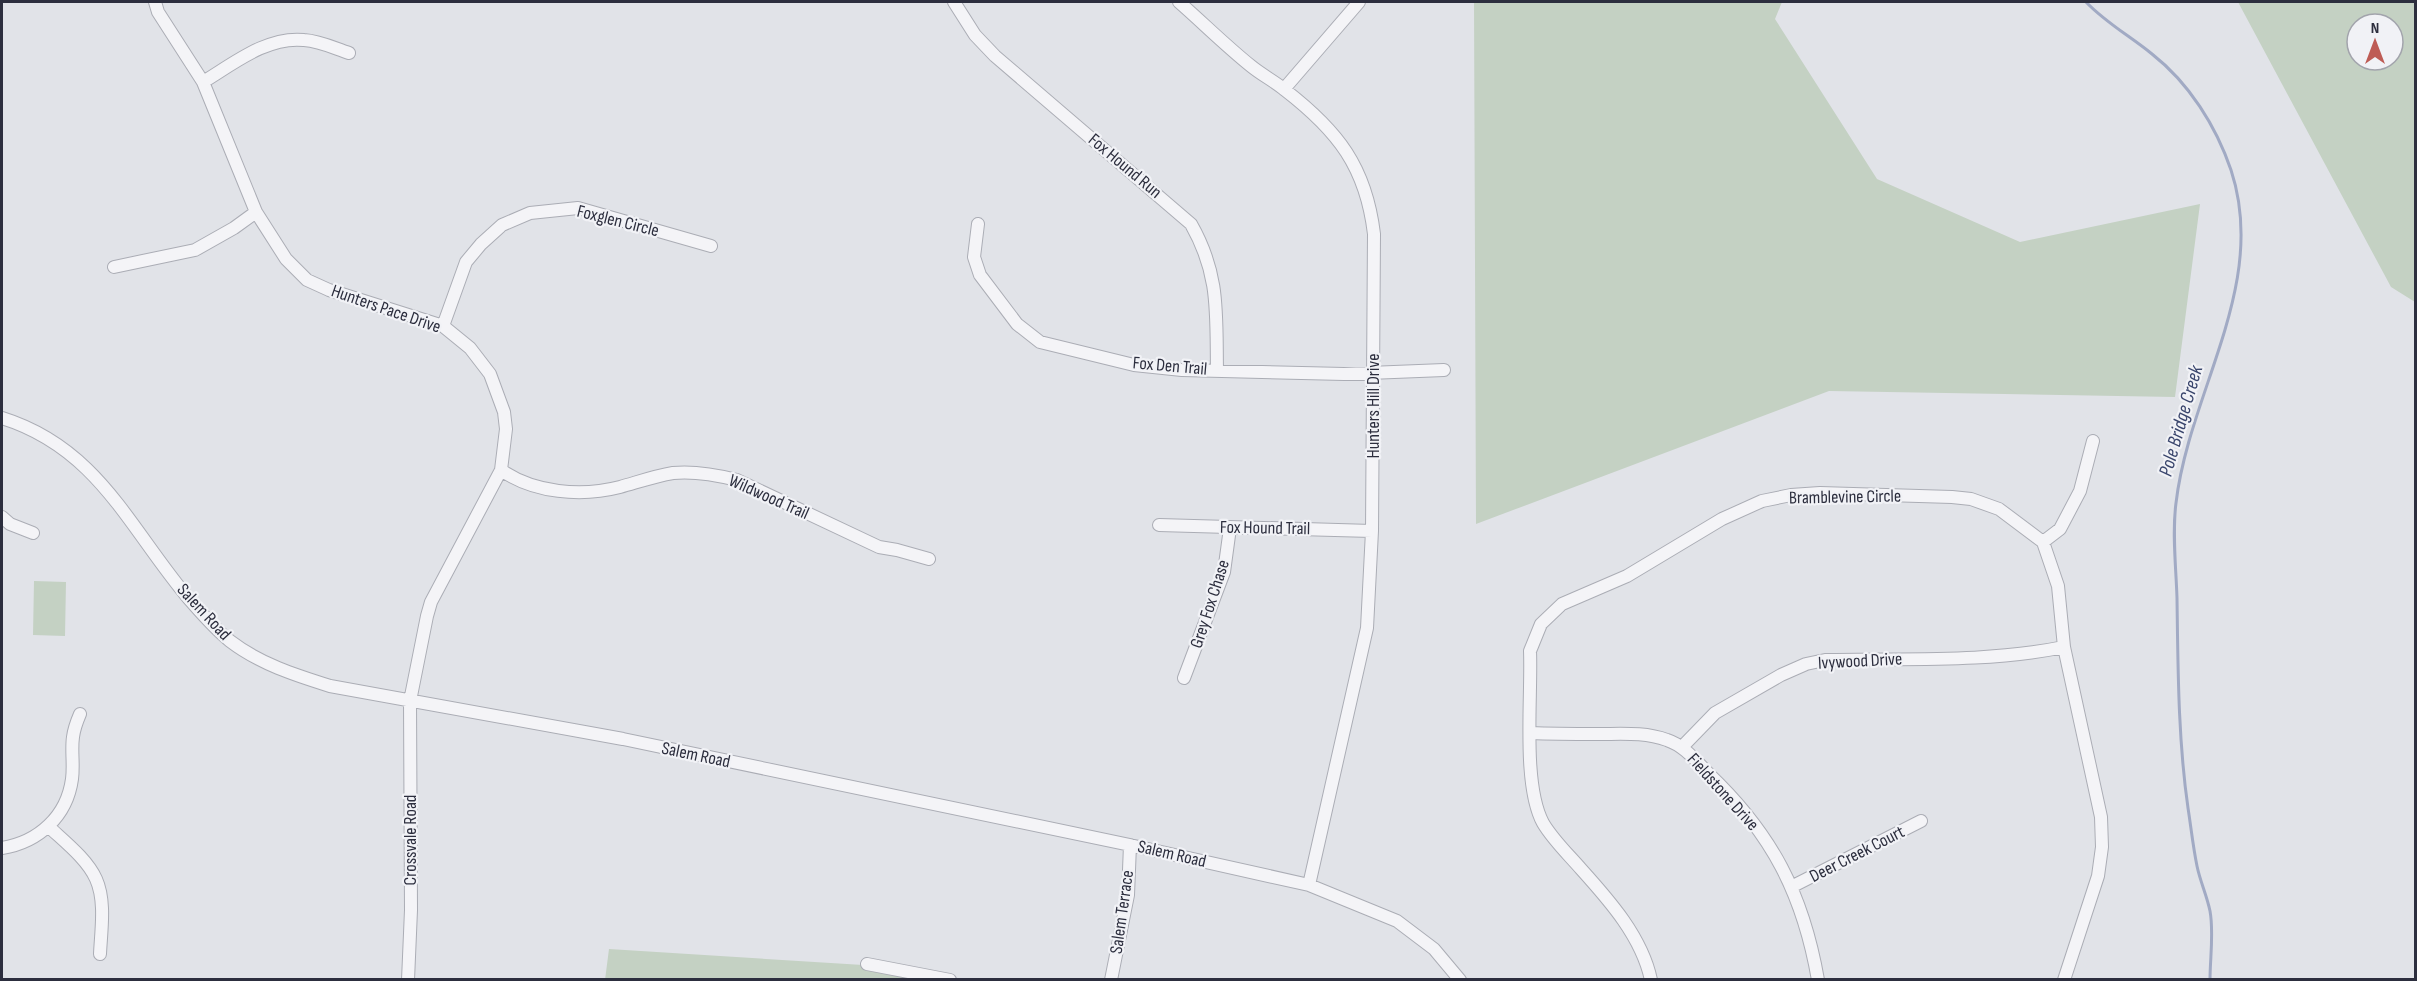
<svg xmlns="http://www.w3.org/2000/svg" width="2417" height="981" viewBox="0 0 2417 981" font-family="'Sofia Sans Condensed',sans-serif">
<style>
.green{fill:#c4d1c3;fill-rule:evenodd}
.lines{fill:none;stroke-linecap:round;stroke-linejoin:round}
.stream{stroke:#a1aac4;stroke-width:3}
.minor-casing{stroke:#abadb5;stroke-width:14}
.minor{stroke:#f4f4f7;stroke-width:12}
.labels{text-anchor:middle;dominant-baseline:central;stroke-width:4.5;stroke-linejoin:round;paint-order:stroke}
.street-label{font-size:18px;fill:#2c2e3e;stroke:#f1f2f6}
.water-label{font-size:20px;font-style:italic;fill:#3a466d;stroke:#f1f2f6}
</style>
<rect width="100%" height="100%" fill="#e1e3e8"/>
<path class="green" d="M 1474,2 L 1782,2 L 1775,19 L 1877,179 L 2020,242 L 2200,204 L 2175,397 L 1829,391 L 1476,524 Z
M 2238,2 L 2415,2 L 2415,302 L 2391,287 ZM 2357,24 L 2393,24 L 2393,60 L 2357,60 Z
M 34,581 L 66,582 L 65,636 L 33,635 Z
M 609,949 L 863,965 L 943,980 L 605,980 Z"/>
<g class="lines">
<path class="stream" d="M 2086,2 C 2106,23 2130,36 2152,54 C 2189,83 2216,126 2231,170 C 2269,285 2189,391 2176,503 C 2172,533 2176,567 2177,598 C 2178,667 2178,739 2188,808 C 2191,827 2193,847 2197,866 C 2200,881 2207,896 2210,911 C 2214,932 2210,958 2210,980"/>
<defs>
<path id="minor" d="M 155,2 L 158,12 L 203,82 L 256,212 L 286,259 L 307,280 L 329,290 L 443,326 L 470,348 L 490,374 L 504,412 L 506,429 L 501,470 L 431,602 L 427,616 L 410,701 L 411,910 L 408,980
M 954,2 L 975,35 L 995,56 L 1191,224 C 1220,275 1216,313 1217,370
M 1179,2 C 1203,23 1226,46 1251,66 C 1262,75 1274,81 1285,90 C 1338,131 1366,167 1374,234 L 1372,531 L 1367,628 L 1309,885
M 203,82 C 233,64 267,36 304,40 C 320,41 334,48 349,53
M 1284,89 L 1359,2
M 978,224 L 974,257 L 980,275 L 1017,324 L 1040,342 L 1134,365 L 1182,370 L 1344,374 L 1444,370
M 114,267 L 195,250 L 234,228 L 256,212
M 443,326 L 466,262 L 481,244 L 502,225 L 530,213 L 578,208 L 711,246
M 2,418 C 98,448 129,528 189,599 C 202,614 215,629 230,641 C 260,664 295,675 330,686 L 623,739 L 1130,845 L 1309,885 L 1397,921 L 1434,949 L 1460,980
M 501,470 C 534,493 581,497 620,487 C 638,482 655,476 673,473 C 693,471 717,475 737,480 L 879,547 L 897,550 L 929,559
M 2,517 L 10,524 L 33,533
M 1159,525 L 1372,531
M 2043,542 L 2060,529 L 2080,491 L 2093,441
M 1184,678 L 1224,572 L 1230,528
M 1531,733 C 1553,734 1576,734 1599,734 C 1622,734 1645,732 1667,740 C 1685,746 1696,761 1709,774 C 1772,834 1803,894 1818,980
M 1682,747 L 1715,713 L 1781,675 L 1806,664 L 1825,660 C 1905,658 1985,663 2064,647
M 49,827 C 65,842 87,859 96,879 C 106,901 101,931 100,954
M 2,848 C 39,842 67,816 72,779 C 74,765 71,750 73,737 C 74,729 77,721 80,714
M 1793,886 L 1921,821
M 867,964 L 950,980
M 1111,980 L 1128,895 L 1130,845
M 1651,980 C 1642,937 1609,900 1581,869 C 1568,854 1553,840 1543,823 C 1522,784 1532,697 1530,651 L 1541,624 L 1562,604 L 1627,576 L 1722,519 L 1762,501 L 1791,495 L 1820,493 L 1952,497 L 1971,499 L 1999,509 L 2043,542 L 2058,586 L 2064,647 L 2101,817 L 2102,847 L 2098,876 L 2064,980"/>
</defs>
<use href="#minor" class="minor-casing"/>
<use href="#minor" class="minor"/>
</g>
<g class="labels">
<g class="street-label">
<text transform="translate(1125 166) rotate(40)">Fox Hound Run</text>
<text transform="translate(618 221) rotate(14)">Foxglen Circle</text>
<text transform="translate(386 309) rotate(19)">Hunters Pace Drive</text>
<text transform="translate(1170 366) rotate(5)">Fox Den Trail</text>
<text transform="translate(1373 406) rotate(-90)">Hunters Hill Drive</text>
<text transform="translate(769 497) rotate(24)">Wildwood Trail</text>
<text transform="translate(1845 497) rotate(-1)">Bramblevine Circle</text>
<text transform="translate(1265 528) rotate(1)">Fox Hound Trail</text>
<text transform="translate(1210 604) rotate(-72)">Grey Fox Chase</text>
<text transform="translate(204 612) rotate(47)">Salem Road</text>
<text transform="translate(1860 661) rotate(-3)">Ivywood Drive</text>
<text transform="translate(696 755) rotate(12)">Salem Road</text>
<text transform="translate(1723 792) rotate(48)">Fieldstone Drive</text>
<text transform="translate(410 840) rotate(-90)">Crossvale Road</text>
<text transform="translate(1172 854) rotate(13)">Salem Road</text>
<text transform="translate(1857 854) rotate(-27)">Deer Creek Court</text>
<text transform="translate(1122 912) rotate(-82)">Salem Terrace</text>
</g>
<g class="water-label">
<text transform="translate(2181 421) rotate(-74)">Pole Bridge Creek</text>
</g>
</g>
<rect width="2417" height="981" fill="none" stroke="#2c2e3e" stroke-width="6"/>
<g transform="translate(2375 42)"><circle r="28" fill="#f1f2f6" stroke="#a2a4ac" stroke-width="1.5"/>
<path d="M0-4.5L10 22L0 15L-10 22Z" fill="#be5c55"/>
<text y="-9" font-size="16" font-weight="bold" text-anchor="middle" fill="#2c2e3e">N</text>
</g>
</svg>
